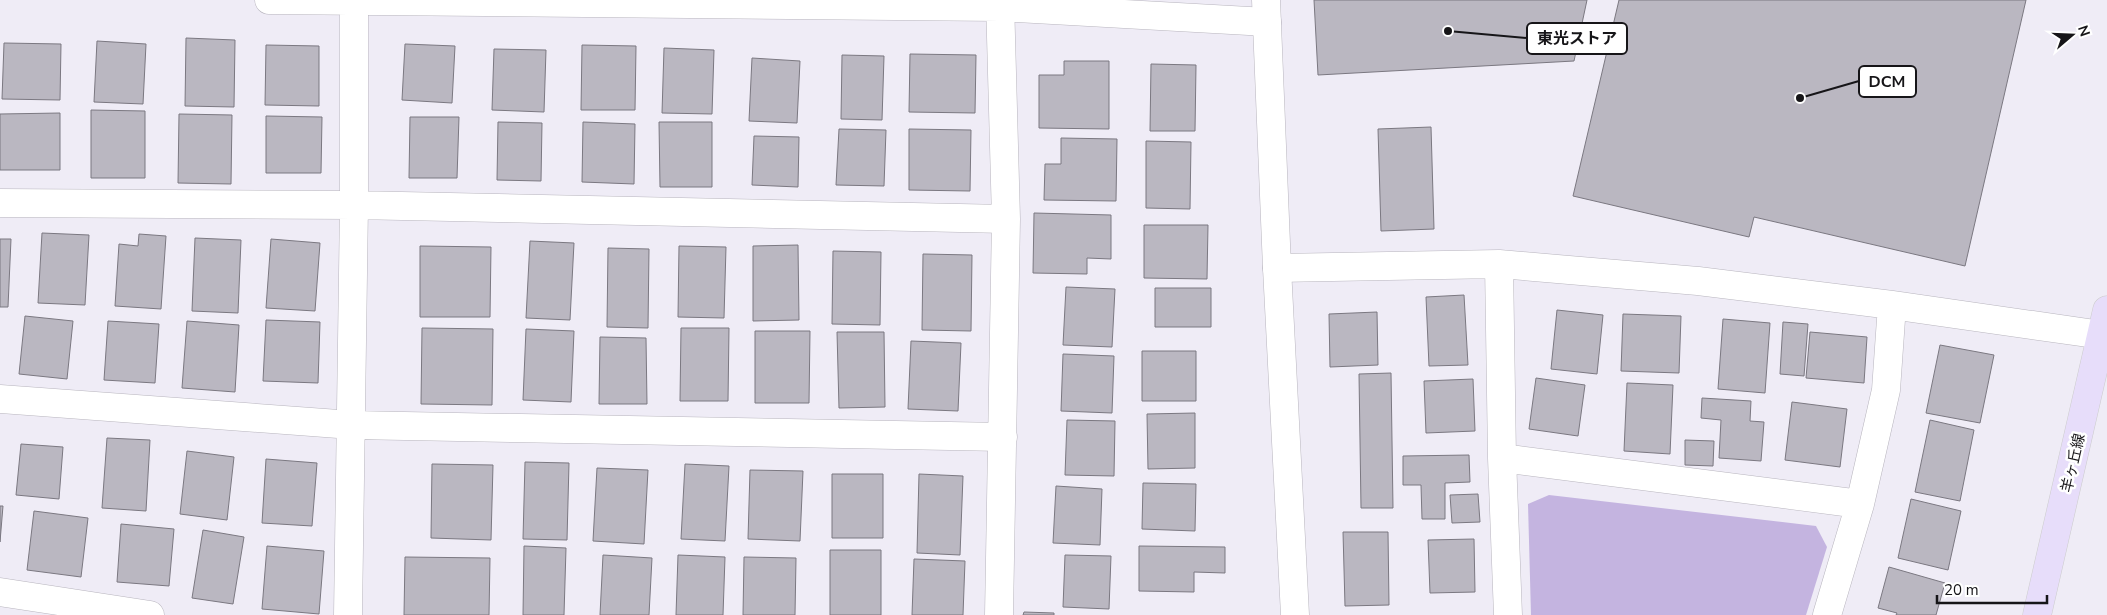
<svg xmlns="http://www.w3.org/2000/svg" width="2107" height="615" viewBox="0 0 2107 615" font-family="'Nunito Sans','Noto Sans JP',sans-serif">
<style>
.green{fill:#c4b4e0}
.building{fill:#bab7c1;stroke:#7b7881}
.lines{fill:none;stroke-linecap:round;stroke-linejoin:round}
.minor-casing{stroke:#b8b5be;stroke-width:29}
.tertiary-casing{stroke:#b8b5be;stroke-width:29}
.primary-casing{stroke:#ccc;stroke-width:29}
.minor{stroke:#fff;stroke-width:28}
.tertiary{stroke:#fff;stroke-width:28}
.primary{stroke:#e7ddfa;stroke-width:28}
.labels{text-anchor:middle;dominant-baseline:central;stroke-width:5;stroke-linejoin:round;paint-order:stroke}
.street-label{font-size:15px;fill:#161518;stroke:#fff}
.leader{fill:none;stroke:#161518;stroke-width:2}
.callout-dot{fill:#161518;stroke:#fff;stroke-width:2}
.callout{fill:#fff;stroke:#161518;stroke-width:2}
.callout-label{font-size:16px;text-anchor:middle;font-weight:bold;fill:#161518}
</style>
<rect width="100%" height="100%" fill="#efecf6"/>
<path class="green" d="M 1549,495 L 1816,526 L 1827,547 L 1806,615 L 1531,615 L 1528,504 Z"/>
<path class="building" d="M 1314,0 L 1587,0 L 1574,61 L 1318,75 Z
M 1619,0 L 2026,0 L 1965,266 L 1754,217 L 1749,237 L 1573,196 Z
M 186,38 L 235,40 L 234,107 L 185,106 Z
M 97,41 L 146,44 L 143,104 L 94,102 Z
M 4,43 L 61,44 L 60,100 L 2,99 Z
M 405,44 L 455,46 L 452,103 L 402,100 Z
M 266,45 L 319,46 L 319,106 L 265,105 Z
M 582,45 L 636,46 L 635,110 L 581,110 Z
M 664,48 L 714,50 L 712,114 L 662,113 Z
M 494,49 L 546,50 L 544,112 L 492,110 Z
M 910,54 L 976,55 L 975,113 L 909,112 Z
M 842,55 L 884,56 L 882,120 L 841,119 Z
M 752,58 L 800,61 L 797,123 L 749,121 Z
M 1064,61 L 1109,61 L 1109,129 L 1039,128 L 1039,75 L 1064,75 Z
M 1151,64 L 1196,65 L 1195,131 L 1150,131 Z
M 91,110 L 145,111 L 145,178 L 91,178 Z
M 60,113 L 60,170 L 0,170 L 0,114 Z
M 179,114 L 232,115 L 231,184 L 178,183 Z
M 266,116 L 322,117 L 321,173 L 266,173 Z
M 410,117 L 459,117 L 457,178 L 409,178 Z
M 498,122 L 542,123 L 541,181 L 497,180 Z
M 583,122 L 635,124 L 634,184 L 582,182 Z
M 659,122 L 712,122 L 712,187 L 660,187 Z
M 1431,127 L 1434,229 L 1381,231 L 1378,129 Z
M 839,129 L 886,130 L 884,186 L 836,185 Z
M 909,129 L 971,130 L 970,191 L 909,190 Z
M 754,136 L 799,137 L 798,187 L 752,185 Z
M 1061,138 L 1117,139 L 1116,201 L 1044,200 L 1045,164 L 1061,164 Z
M 1146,141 L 1191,142 L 1190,209 L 1146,208 Z
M 1034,213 L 1111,215 L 1111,259 L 1087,258 L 1087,274 L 1033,273 Z
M 1144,225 L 1208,225 L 1207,279 L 1144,278 Z
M 42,233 L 89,235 L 85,305 L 38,303 Z
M 139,234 L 166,236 L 161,309 L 115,306 L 119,244 L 138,246 Z
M 195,238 L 241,240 L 238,313 L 192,311 Z
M 0,239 L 11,239 L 8,307 L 0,307 Z
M 271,239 L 320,243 L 315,311 L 266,308 Z
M 530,241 L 574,243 L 570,320 L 526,318 Z
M 798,245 L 799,320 L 753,321 L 753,246 Z
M 420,246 L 491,247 L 490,317 L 420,317 Z
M 679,246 L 726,247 L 724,318 L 678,317 Z
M 608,248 L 649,249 L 648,328 L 607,327 Z
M 833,251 L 881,252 L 880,325 L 832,324 Z
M 923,254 L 972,255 L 971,331 L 922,330 Z
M 1066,287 L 1115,289 L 1112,347 L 1063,345 Z
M 1155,288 L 1211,288 L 1211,327 L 1155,327 Z
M 1464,295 L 1468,365 L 1429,366 L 1426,297 Z
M 1557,310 L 1603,315 L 1597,374 L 1551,369 Z
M 1377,312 L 1378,365 L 1330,367 L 1329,314 Z
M 1623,314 L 1681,316 L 1679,373 L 1621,371 Z
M 25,316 L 73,321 L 67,379 L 19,374 Z
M 1723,319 L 1770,323 L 1765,393 L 1718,389 Z
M 266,320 L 320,322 L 318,383 L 263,381 Z
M 108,321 L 159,324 L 155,383 L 104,380 Z
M 187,321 L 239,325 L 235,392 L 182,388 Z
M 1783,322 L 1808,324 L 1804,376 L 1780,374 Z
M 422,328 L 493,329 L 492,405 L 421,404 Z
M 681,328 L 729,328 L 728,401 L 680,401 Z
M 526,329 L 574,331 L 571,402 L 523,400 Z
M 755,331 L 810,331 L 809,403 L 755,403 Z
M 837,332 L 884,332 L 885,407 L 839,408 Z
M 1810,332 L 1867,337 L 1864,383 L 1806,378 Z
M 600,337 L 646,338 L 647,404 L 599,404 Z
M 911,341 L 961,343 L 958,411 L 908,409 Z
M 1940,345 L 1994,355 L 1980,423 L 1926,413 Z
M 1142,351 L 1196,351 L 1196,401 L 1142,401 Z
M 1063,354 L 1114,356 L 1112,413 L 1061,411 Z
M 1391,373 L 1393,508 L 1361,508 L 1359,374 Z
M 1536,378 L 1585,385 L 1578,436 L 1529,429 Z
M 1473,379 L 1475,431 L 1426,433 L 1424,381 Z
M 1627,383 L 1673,385 L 1670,454 L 1624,451 Z
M 1702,398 L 1751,401 L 1750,421 L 1764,422 L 1761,461 L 1719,458 L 1721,420 L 1701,418 Z
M 1792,402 L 1847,409 L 1840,467 L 1785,460 Z
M 1195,413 L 1195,468 L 1148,469 L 1147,414 Z
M 1067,420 L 1115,421 L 1114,476 L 1065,475 Z
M 1930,420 L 1974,430 L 1960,501 L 1915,492 Z
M 107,438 L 150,440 L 146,511 L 102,508 Z
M 1685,440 L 1714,441 L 1713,466 L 1685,465 Z
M 21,444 L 63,447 L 59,499 L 16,495 Z
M 187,451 L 234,457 L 227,520 L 180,514 Z
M 1469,455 L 1470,482 L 1445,483 L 1445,519 L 1422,519 L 1421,485 L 1403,485 L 1403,456 Z
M 266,459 L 317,463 L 312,526 L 262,523 Z
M 525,462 L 569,463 L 567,540 L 523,539 Z
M 432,464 L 493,465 L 491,540 L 431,538 Z
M 685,464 L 729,466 L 725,541 L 681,539 Z
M 597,468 L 648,470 L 644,544 L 593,541 Z
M 750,470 L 803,471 L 800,541 L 748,539 Z
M 832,474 L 883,474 L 883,538 L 832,538 Z
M 919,474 L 963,476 L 960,555 L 917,553 Z
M 1143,483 L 1196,484 L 1195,531 L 1142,529 Z
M 1056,486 L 1102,489 L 1100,545 L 1053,543 Z
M 1478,494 L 1480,522 L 1452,523 L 1450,495 Z
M 1911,499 L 1961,511 L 1948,570 L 1898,558 Z
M 0,506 L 3,506 L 0,542 Z
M 34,511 L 88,518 L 81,577 L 27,570 Z
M 121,524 L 174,529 L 169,586 L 117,582 Z
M 203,530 L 244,537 L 233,604 L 192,598 Z
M 1343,532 L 1388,532 L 1389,605 L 1345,606 Z
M 1474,539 L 1475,592 L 1430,593 L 1428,540 Z
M 267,546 L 324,551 L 319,614 L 262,609 Z
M 524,546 L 566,548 L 564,615 L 523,615 Z
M 1139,546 L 1225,547 L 1225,573 L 1194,572 L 1194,592 L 1139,591 Z
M 830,550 L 881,550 L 881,615 L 830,615 Z
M 603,555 L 652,558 L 649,615 L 600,615 Z
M 678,555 L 725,557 L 723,615 L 676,615 Z
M 1065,555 L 1111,556 L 1109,609 L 1063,607 Z
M 405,557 L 490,558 L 489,615 L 404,615 Z
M 744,557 L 796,558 L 795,615 L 743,615 Z
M 914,559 L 965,561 L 963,615 L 912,615 Z
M 1889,567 L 1945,583 L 1936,615 L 1896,615 L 1897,613 L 1878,608 Z
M 1024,612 L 1054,613 L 1054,615 L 1023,615 Z"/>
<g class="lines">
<defs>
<path id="minor" d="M 269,0 L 1000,7 L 1267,22
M 0,203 L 354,205 L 1006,219
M 1499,264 L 1502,458 L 1508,615
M 1277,268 L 1499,264 L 1698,281 L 1892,305 L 2102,335
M 0,399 L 352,425 L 1003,437
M 1502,458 L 1860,504
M 0,592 L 150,615
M 348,615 L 354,205 L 354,2
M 999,615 L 1006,219 L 1000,0
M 1827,615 L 1860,504 L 1886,390 L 1892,305"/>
<path id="tertiary" d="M 1266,0 L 1277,268 L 1295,615"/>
<path id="primary" d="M 2037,615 L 2107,310"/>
</defs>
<use href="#minor" class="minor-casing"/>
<use href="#tertiary" class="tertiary-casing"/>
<use href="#primary" class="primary-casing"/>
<use href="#minor" class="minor"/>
<use href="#tertiary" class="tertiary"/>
<use href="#primary" class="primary"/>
</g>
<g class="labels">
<g class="street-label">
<text transform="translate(2073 463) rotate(-77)">羊ヶ丘線</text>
</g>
</g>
<path class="leader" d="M1448 31L1527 38M1800 98L1859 81"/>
<g class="callout-dot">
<circle cx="1448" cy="31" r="5"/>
<circle cx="1800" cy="98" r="5"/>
</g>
<g class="callout">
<rect x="1527" y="23" width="100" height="31" rx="5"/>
<rect x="1859" y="66" width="57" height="31" rx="5"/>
</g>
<g class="callout-label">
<text x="1577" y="44">東光ストア</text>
<text x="1887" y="87">DCM</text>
</g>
<g transform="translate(2072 35) rotate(71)" stroke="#ffffff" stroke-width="4" paint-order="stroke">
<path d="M0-4L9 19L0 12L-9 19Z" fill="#161518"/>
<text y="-8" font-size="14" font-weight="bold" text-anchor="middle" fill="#161518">N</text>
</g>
<path d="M1937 595v8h110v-8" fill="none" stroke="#161518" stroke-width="2.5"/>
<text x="1944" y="595" font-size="15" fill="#161518" stroke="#ffffff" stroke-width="4" paint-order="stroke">20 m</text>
</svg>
